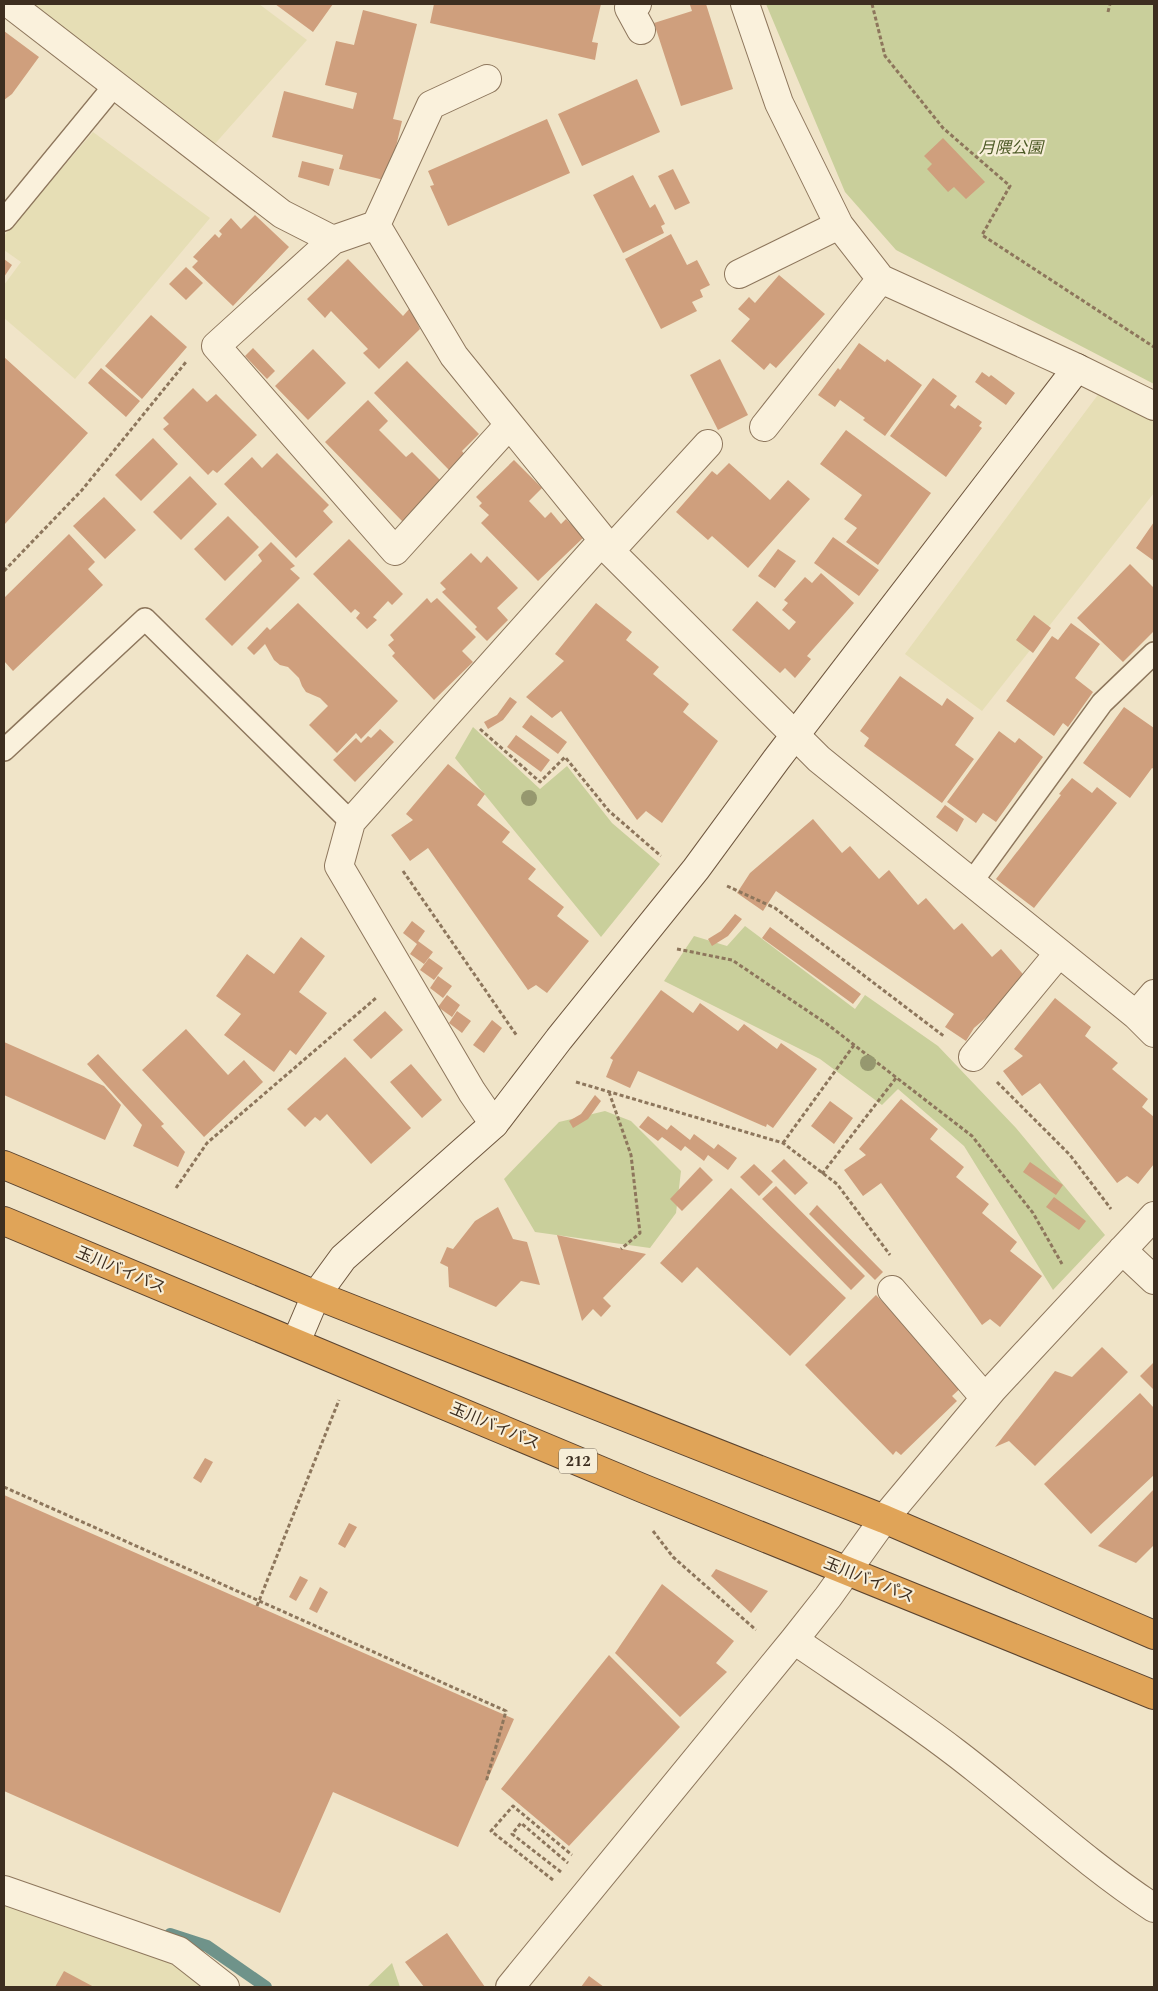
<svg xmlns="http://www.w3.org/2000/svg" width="1158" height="1991" viewBox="0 0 1158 1991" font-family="Spectral,'Noto Sans JP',serif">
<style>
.farmland{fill:#e6deb5}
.green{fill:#c9cf9b}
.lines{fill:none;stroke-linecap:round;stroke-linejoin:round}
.stream{stroke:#6f938a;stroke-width:12}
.building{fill:#cf9f7d}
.lane-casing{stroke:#8d765c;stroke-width:24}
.street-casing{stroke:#8d765c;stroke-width:30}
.secondary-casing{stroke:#6f573f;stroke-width:30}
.highway-casing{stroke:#5b4430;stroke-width:30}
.path{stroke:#8d765c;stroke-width:3;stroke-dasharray:4 2.5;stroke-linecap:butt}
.lane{stroke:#faf1dc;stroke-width:21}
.street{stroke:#faf1dc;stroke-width:28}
.secondary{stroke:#faf1dc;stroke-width:28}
.highway{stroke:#e0a458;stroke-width:28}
.tree{fill:#96986f}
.labels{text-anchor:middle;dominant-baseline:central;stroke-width:4.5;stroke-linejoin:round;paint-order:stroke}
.shield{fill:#f7eed8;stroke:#756857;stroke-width:1}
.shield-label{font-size:15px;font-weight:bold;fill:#3d2e20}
.park-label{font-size:16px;font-style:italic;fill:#4d5a26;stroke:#f7eed8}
.street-label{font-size:16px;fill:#3d2e20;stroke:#f7eed8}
</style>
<rect width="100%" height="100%" fill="#f0e4c8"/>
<path class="farmland" d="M 25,4 L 259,4 L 307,40 L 213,146 Z
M 93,132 L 210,218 L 75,379 L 4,318 L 4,285 L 21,262 L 4,250 L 4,236 Z
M 1100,392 L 1154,421 L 1154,493 L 982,711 L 905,654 Z
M 4,1901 L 237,1987 L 4,1987 Z"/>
<path class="green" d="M 766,4 L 1154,4 L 1154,384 L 896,250 L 845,192 Z
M 473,727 L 540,789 L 567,766 L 612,823 L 660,864 L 601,937 L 455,758 Z
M 745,926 L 855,1009 L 865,995 L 938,1046 L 1016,1128 L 1105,1235 L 1053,1290 L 964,1146 L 898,1089 L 882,1105 L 820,1059 L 664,981 L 694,936 L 727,946 Z
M 605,1111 L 631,1121 L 681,1171 L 676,1213 L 650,1248 L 535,1232 L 504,1179 L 559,1122 Z
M 392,1963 L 400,1987 L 367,1987 Z"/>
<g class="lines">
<path class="stream" d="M 170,1934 L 207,1946 L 266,1987"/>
</g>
<path class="building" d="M 275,4 L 333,4 L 313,32 Z
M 434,4 L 601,4 L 592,42 L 598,43 L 595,60 L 430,23 Z
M 695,4 L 706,4 L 733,89 L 681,106 L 654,23 L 692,11 L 690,5 Z
M 363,10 L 417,24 L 393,119 L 402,121 L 388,181 L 339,169 L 343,155 L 272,137 L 284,91 L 353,109 L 357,93 L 325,85 L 336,41 L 354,45 Z
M 4,31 L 39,57 L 12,94 L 4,100 Z
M 637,79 L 660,132 L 582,166 L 558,114 Z
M 547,119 L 570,173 L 448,226 L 430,186 L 434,185 L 428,171 Z
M 943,138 L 985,182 L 966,199 L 954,187 L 948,192 L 927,169 L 932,164 L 924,156 Z
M 302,161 L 334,169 L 329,186 L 298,177 Z
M 673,169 L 690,203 L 675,210 L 658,176 Z
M 633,175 L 650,208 L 655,204 L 665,224 L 661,226 L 664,233 L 623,253 L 593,195 Z
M 255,215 L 289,247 L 233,306 L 192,267 L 198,261 L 193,257 L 215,234 L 219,238 L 222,234 L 219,231 L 231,218 L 241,229 Z
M 671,234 L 687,265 L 697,260 L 710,285 L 700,290 L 703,297 L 692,302 L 697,311 L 661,329 L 625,259 Z
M 4,259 L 12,265 L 4,277 Z
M 348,259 L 403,316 L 410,308 L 420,329 L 379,369 L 363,353 L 368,349 L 331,311 L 325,318 L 307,299 Z
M 186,267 L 203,283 L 186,300 L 169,284 Z
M 779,275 L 825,314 L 776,368 L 770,363 L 764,370 L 731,341 L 750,319 L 738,309 L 749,297 L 755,303 Z
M 151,315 L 187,347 L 142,399 L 105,366 Z
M 859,343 L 885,362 L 887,359 L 922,385 L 885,436 L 863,420 L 865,418 L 840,400 L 835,407 L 818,395 L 838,368 L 840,370 Z
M 253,348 L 275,371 L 267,379 L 245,356 Z
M 313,349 L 346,383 L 308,420 L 275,386 Z
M 4,357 L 88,433 L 4,525 Z
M 720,359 L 748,415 L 718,430 L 690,375 Z
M 407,361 L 479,434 L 462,451 L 465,455 L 449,470 L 374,393 Z
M 101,368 L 140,401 L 126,417 L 88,383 Z
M 982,372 L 989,377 L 991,375 L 1015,393 L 1006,405 L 975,382 Z
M 933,378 L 957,396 L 950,405 L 955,409 L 958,405 L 982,422 L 979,426 L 982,428 L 946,477 L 890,436 Z
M 193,388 L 207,402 L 216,394 L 257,435 L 217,473 L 213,470 L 208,475 L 163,429 L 169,424 L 163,418 Z
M 368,400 L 388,421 L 379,430 L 406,457 L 412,452 L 443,483 L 403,522 L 325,442 Z
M 846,430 L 931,493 L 878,565 L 846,542 L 857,528 L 844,519 L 862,495 L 820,464 Z
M 153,438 L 178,464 L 141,501 L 115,475 Z
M 277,453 L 329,505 L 323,511 L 333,522 L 296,558 L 224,484 L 252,457 L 262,468 Z
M 514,460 L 542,488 L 529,501 L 545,518 L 551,512 L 561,524 L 566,519 L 584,537 L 538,581 L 481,523 L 489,515 L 479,506 L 482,503 L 476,497 Z
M 729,463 L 770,500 L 788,480 L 810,499 L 748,568 L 712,536 L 708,540 L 676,512 L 712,471 L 717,475 Z
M 190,476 L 217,504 L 181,540 L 153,512 Z
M 104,497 L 136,530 L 105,559 L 73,526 Z
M 228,516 L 259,547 L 225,581 L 194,549 Z
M 1154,522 L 1154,561 L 1136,548 Z
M 69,534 L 95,562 L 88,569 L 103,585 L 13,671 L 4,661 L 4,598 Z
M 833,537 L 879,570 L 859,596 L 814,563 Z
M 349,539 L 403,594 L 392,605 L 388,601 L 373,617 L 377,620 L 367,629 L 356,618 L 360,613 L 355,609 L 351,613 L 313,574 Z
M 271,542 L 295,566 L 290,569 L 300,578 L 232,646 L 205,619 L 262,561 L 258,555 Z
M 778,549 L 796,561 L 775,588 L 758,576 Z
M 471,553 L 481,563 L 487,556 L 518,588 L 497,608 L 508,620 L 487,641 L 475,629 L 477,627 L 442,592 L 446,589 L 440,583 Z
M 1130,564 L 1154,588 L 1154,631 L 1123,662 L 1077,618 Z
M 821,573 L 854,603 L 807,656 L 811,659 L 795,678 L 785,668 L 780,673 L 732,630 L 757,601 L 789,630 L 796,622 L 782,610 L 788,603 L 784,600 L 805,577 L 812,583 Z
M 427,598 L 431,603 L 437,598 L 476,637 L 462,651 L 473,662 L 434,700 L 392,656 L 395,653 L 388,645 L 394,640 L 390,635 Z
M 298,603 L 398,701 L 361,739 L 356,733 L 337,753 L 309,725 L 328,706 L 320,698 L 306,692 L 302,686 L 299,678 L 288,667 L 280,665 L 274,660 L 265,644 L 254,655 L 247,648 L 267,627 L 270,630 Z
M 596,603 L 632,632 L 626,640 L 659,667 L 653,674 L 689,704 L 683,712 L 718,741 L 662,823 L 646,811 L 637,820 L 561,711 L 552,718 L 526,697 L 564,661 L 555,654 Z
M 1034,615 L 1051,628 L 1033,653 L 1016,640 Z
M 1071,623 L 1100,644 L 1075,678 L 1093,692 L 1068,727 L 1063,723 L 1054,736 L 1006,701 L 1052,636 L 1058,640 Z
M 900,676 L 942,706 L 947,698 L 974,718 L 955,745 L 974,759 L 942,803 L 864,746 L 869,738 L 860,731 Z
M 510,697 L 517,702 L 503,720 L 488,729 L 484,722 L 497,715 Z
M 1124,707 L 1154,728 L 1154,769 L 1152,768 L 1130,798 L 1083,763 Z
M 531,715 L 567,742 L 558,754 L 522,727 Z
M 380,729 L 394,742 L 355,782 L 333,760 L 356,738 L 361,743 L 368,736 L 371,738 Z
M 999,731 L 1015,743 L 1019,738 L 1043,757 L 996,822 L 983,813 L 976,823 L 947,802 Z
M 516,735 L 550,760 L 541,772 L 507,747 Z
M 448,764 L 485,794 L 477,805 L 510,832 L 502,842 L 536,869 L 528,879 L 564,907 L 557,916 L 589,941 L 547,993 L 536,985 L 528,990 L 428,848 L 410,861 L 391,835 L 413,820 L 406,814 Z
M 1072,778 L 1092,793 L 1097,787 L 1117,803 L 1034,908 L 996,879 L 1061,795 L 1059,794 Z
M 945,805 L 964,819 L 957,832 L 936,817 Z
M 813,819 L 842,853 L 850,846 L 879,879 L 889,870 L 918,905 L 926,898 L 954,930 L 962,923 L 992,957 L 1001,949 L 1029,981 L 974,1028 L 966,1041 L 945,1027 L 954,1014 L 776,891 L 763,911 L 737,893 L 750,873 Z
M 735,914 L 742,919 L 728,936 L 712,946 L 708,939 L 721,931 Z
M 412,921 L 425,931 L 418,941 L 433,952 L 424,964 L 410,954 L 417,944 L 403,933 Z
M 770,927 L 861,994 L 853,1004 L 762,938 Z
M 301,937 L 325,956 L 299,992 L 327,1013 L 296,1055 L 290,1050 L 274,1072 L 224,1035 L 241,1014 L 216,996 L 247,954 L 274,974 Z
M 429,958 L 443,968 L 434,980 L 420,970 Z
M 438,976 L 452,986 L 443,998 L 430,988 Z
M 661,990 L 693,1013 L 700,1003 L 738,1031 L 744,1024 L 777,1049 L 781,1043 L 817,1069 L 773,1128 L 767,1124 L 766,1127 L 638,1071 L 630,1088 L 606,1077 L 613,1060 L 610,1058 Z
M 447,995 L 460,1005 L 452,1017 L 438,1007 Z
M 1055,998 L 1091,1027 L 1085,1036 L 1118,1063 L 1112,1069 L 1148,1099 L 1142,1107 L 1154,1117 L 1154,1164 L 1138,1184 L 1127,1176 L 1117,1183 L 1040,1083 L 1022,1096 L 1003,1071 L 1023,1056 L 1014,1049 Z
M 385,1011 L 403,1030 L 371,1059 L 353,1040 Z
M 457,1011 L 471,1021 L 462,1033 L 449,1023 Z
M 492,1020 L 502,1028 L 484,1053 L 473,1045 Z
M 186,1029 L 228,1075 L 244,1060 L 263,1082 L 204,1137 L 142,1070 Z
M 4,1042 L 104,1086 L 121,1105 L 105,1140 L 4,1095 Z
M 98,1054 L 164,1124 L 161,1126 L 185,1152 L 178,1167 L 133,1146 L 142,1125 L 87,1064 Z
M 345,1057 L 411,1128 L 371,1164 L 327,1114 L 320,1121 L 315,1117 L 305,1127 L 287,1109 Z
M 411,1064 L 442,1100 L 422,1118 L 390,1082 Z
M 595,1095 L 601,1101 L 588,1119 L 573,1128 L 569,1121 L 581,1114 Z
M 901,1099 L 938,1129 L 930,1139 L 964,1167 L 956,1177 L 989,1204 L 982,1213 L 1017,1242 L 1010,1251 L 1042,1276 L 1000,1327 L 990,1319 L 982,1325 L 881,1183 L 863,1196 L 844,1170 L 866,1155 L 859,1149 Z
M 830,1101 L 853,1118 L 834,1144 L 811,1126 Z
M 648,1116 L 667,1130 L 671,1125 L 690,1140 L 694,1134 L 714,1149 L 718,1144 L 737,1158 L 728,1170 L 708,1155 L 704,1161 L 685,1146 L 681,1151 L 662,1137 L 658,1141 L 639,1127 Z
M 784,1159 L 808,1183 L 795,1195 L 771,1171 Z
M 1030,1162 L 1063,1185 L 1056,1195 L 1023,1172 Z
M 754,1164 L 773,1182 L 759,1196 L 740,1177 Z
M 700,1167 L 713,1180 L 682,1211 L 670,1199 Z
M 776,1186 L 865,1276 L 851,1290 L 762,1199 Z
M 731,1188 L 846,1298 L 790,1356 L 697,1267 L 682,1283 L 660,1263 Z
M 1054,1197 L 1086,1221 L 1079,1230 L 1046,1207 Z
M 817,1205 L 883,1272 L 875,1280 L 809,1214 Z
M 498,1207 L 513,1239 L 527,1242 L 540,1285 L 521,1281 L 496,1307 L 449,1287 L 448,1267 L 440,1263 L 447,1247 L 453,1249 L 475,1221 Z
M 557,1235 L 646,1254 L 603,1298 L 611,1306 L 601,1317 L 593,1309 L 582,1321 Z
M 876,1295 L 963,1386 L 952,1396 L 957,1401 L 901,1455 L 896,1451 L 893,1455 L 805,1365 Z
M 1102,1347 L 1128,1372 L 1035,1466 L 1009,1441 L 995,1447 L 1055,1371 L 1072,1377 Z
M 1154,1362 L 1154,1390 L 1140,1376 Z
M 1140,1393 L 1154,1408 L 1154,1475 L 1091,1534 L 1044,1484 Z
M 205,1458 L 213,1462 L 201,1483 L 193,1478 Z
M 1154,1489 L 1154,1545 L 1136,1563 L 1098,1546 Z
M 4,1495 L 514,1719 L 458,1847 L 333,1792 L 280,1913 L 4,1791 Z
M 349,1523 L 357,1527 L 345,1548 L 338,1544 Z
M 716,1569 L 768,1591 L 751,1613 L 711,1576 Z
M 300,1576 L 308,1580 L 296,1601 L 289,1597 Z
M 662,1584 L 734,1641 L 716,1663 L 727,1672 L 680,1717 L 615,1653 Z
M 320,1587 L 328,1592 L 317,1613 L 309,1609 Z
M 609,1655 L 680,1727 L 569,1846 L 501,1789 Z
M 447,1933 L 485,1987 L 424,1987 L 405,1962 Z
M 64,1971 L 94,1987 L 55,1987 Z
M 589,1976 L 604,1987 L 581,1987 Z"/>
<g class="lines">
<defs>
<path id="lane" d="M 4,220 L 114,86
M 4,750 L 145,619 L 351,822
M 971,883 L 1102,703 L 1154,653"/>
<path id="street" d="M 10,4 L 282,214 L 333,240 L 376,225 L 454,356 L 603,540 L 610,551 L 819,759 L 1136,1015 L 1154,1033
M 637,4 L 629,8 L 641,30
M 745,4 L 779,103 L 839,225 L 881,279 L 1077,368 L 1154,406
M 376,225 L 431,105 L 487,79
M 333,240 L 216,346 L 395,551 L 509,425
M 739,274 L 839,225
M 764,427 L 881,279
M 610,551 L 708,444
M 1136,1015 L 1154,994
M 973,1057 L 1059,953
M 494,1124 L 472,1092 L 339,866 L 351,822 L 603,540
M 1122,1250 L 1154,1280
M 892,1290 L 985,1398
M 794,1640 C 848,1677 904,1713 956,1753 C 1023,1804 1084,1862 1154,1908
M 4,1890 L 179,1951 L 225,1987
M 510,1987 L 794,1640 L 828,1597 L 884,1519 L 992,1390 L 1154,1216"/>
<path id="secondary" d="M 296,1342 L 316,1295 L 343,1258 L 494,1124 L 559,1039 L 696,869 L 776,760 L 1077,368"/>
<path id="highway" d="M 4,1165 L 316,1295 L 884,1519 L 1154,1635
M 4,1221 L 642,1488 L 1154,1695"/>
</defs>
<use href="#lane" class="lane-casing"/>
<use href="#street" class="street-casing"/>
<use href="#secondary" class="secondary-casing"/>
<use href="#highway" class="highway-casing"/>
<path class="path" d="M 872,4 L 885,56 L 943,128 L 1010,186 L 982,235 L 1154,347
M 1108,12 L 1110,4
M 4,571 L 82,490 L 186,362
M 480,729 L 540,782 L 565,757 L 609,811 L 661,856
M 403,871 L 517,1036
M 727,886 L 775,908 L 945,1037
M 677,949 L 732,960 L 827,1024 L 972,1136 L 1033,1213 L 1062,1264
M 576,1082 L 783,1143 L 837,1184 L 890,1255
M 997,1082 L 1070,1155 L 1111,1209
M 609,1092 L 631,1155 L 640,1233 L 621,1249
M 783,1143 L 854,1045
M 822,1174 L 896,1078
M 176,1188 L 207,1143 L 376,998
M 4,1487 L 506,1711 L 486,1782
M 653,1531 L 673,1557 L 756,1630
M 257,1606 L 339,1400
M 561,1872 L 512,1834 L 521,1823 L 568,1863
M 553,1880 L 491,1831 L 513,1806 L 572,1855"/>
<use href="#lane" class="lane"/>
<use href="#street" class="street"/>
<use href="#secondary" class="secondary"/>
<use href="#highway" class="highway"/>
</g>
<g class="tree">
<circle cx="529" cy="798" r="8"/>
<circle cx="868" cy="1063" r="8"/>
</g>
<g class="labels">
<rect class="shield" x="559" y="1448.5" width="38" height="25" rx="4"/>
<g class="shield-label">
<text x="578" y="1461">212</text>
</g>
<g class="park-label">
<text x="1011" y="148">月隈公園</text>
</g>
<g class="street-label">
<text transform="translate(121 1270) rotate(23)">玉川バイパス</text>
<text transform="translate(495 1426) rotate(23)">玉川バイパス</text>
<text transform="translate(869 1580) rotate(22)">玉川バイパス</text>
</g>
</g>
<rect width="1158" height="1991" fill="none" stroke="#3d2e20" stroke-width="10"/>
</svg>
